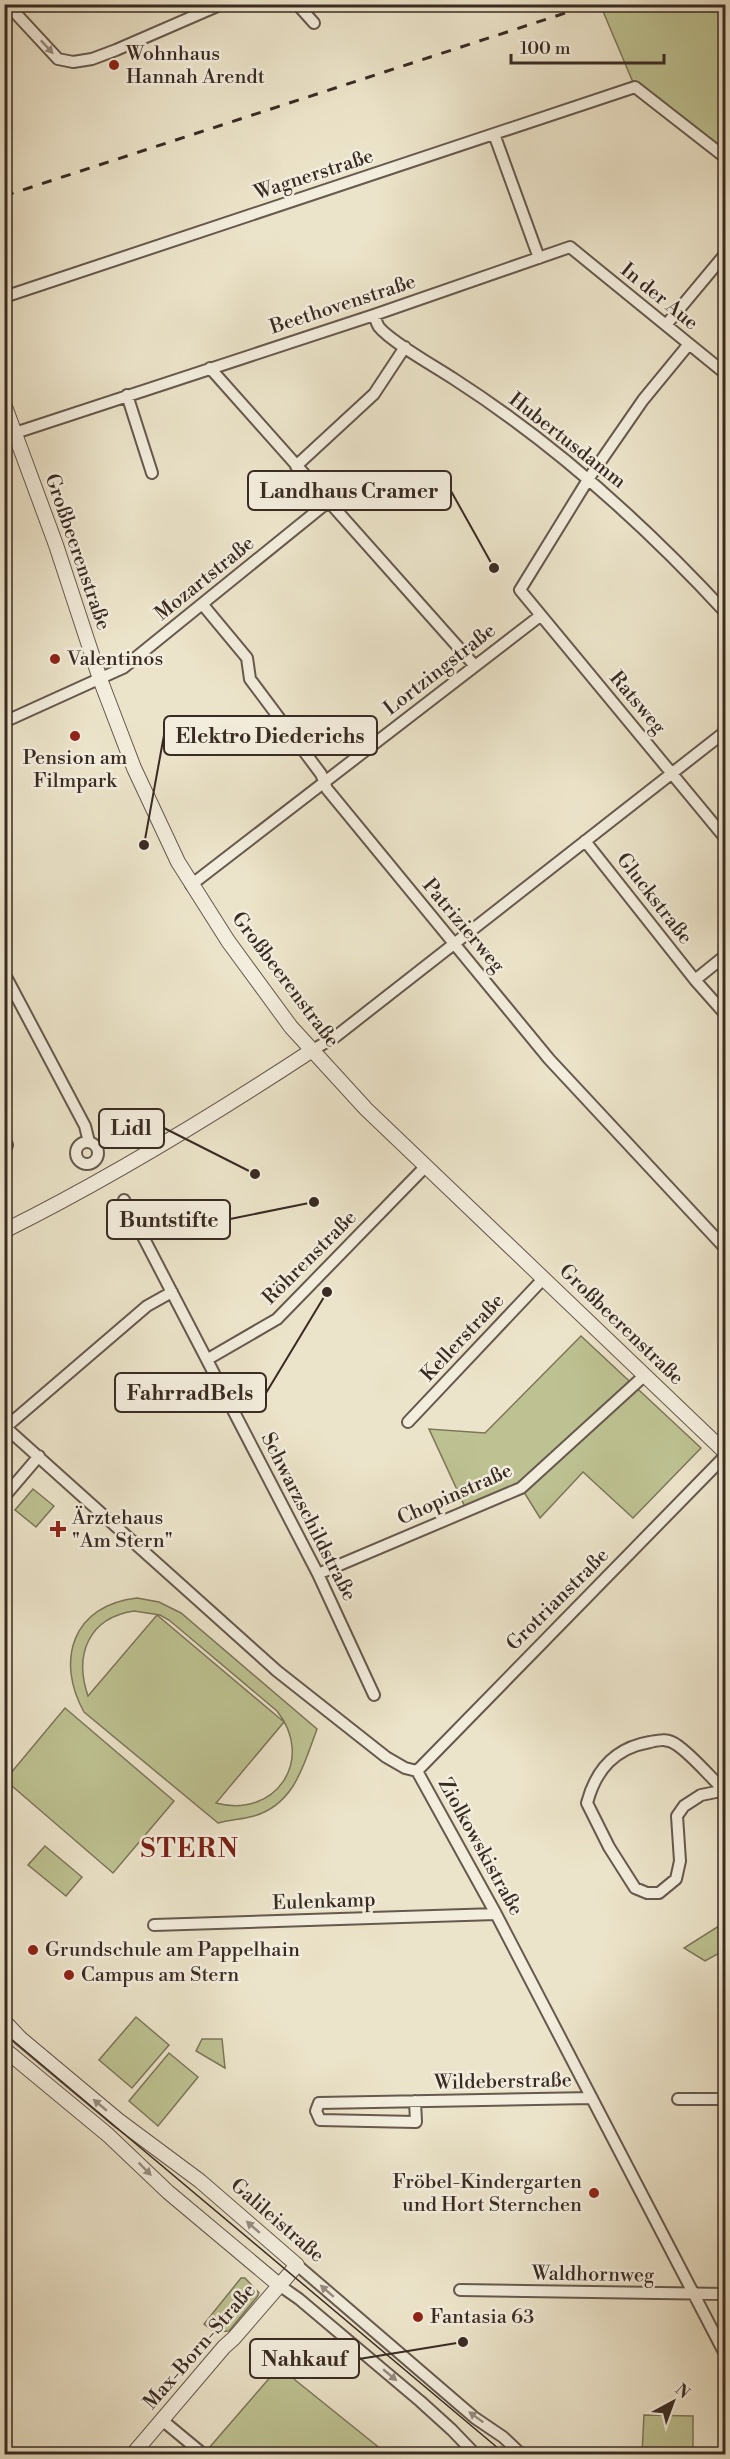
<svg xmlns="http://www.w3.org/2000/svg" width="730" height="2459" viewBox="0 0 730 2459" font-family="'Libre Bodoni',serif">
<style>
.green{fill:#bec292;stroke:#7c765a;stroke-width:1.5;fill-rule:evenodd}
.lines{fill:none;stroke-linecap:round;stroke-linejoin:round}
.minor-casing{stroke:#66594d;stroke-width:14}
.tertiary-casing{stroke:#66594d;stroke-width:16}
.minor{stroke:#f3eddd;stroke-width:10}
.tertiary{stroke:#f3eddd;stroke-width:14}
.tram{stroke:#392b23;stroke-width:1.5}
.rail{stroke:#392b23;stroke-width:3;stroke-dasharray:10 10;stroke-linecap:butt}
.oneway{fill:#968c80}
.poi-dot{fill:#8f2418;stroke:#f3eddd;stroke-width:2}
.labels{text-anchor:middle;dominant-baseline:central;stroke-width:5;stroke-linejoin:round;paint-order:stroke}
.poi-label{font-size:20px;fill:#392b23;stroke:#f3eddd;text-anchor:start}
.street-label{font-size:20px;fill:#392b23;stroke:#f3eddd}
.district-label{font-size:26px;font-weight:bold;letter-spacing:1.5px;fill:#7a1f14;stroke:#f3eddd}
.leader{fill:none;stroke:#392b23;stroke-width:2}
.callout-dot{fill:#392b23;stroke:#f3eddd;stroke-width:2}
.callout{fill:#f3eddd;stroke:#392b23;stroke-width:2}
.callout-label{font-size:21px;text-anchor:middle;font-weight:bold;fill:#392b23}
</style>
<rect width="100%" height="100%" fill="#ece4ca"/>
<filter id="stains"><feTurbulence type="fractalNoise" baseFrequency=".00333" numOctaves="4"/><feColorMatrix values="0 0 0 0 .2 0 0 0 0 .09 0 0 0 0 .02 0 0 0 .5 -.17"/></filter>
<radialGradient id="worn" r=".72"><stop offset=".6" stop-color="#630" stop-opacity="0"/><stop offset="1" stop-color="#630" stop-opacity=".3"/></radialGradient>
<path class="green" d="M 617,4 L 725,5 L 725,158 L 635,87 L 602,9 Z
M 581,1336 L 701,1448 L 633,1518 L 583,1472 L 540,1518 L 519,1484 L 465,1507 L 429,1429 L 485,1433 Z
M 33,1489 L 54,1506 L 36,1527 L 15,1510 Z
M 137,1598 L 159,1602 L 181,1613 L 317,1729 C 304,1764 295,1804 254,1816 C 243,1819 230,1820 218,1823 L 84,1712 C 55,1660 73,1605 137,1598 ZM 134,1611 L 160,1615 L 169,1620 L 277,1711 C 316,1760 275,1819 216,1803 L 284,1722 L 157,1615 L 88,1696 C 74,1655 88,1618 134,1611 Z
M 65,1708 L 174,1801 L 113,1873 L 5,1780 Z
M 45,1846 L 82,1877 L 66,1896 L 28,1865 Z
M 725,1922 L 725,1950 L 705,1961 L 684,1948 Z
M 136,2017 L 169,2045 L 132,2088 L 99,2060 Z
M 202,2039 L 222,2039 L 225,2068 L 196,2051 Z
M 169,2053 L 198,2077 L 158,2126 L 129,2101 Z
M 241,2278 L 245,2278 L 259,2293 L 257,2297 L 229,2331 L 215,2332 L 204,2324 Z
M 279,2367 L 387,2454 L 217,2454 L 209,2448 Z
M 644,2415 L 693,2416 L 693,2454 L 642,2454 Z"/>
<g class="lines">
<defs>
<path id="minor" d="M 7,4 L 58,59 L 73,62 L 92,59 L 116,50 L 222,4
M 297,4 L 314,23
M 494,134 L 539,258
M 4,297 L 635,87 L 726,158
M 374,315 C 375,318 377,324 379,327 C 391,342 436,367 454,379 C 555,444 644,524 726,613
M 666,325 L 726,253
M 689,344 L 643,400 L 589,478 L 520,590 L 726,839
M 210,368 L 475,666
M 127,395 L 152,473
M 15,433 L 374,315 L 570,247 L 726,374
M 296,466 L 374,394 L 405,347
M 203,605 L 247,658 L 250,679 L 321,774 L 327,789 L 549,1059 L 726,1249
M 4,722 L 123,668 L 328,502
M 585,841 L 695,980 L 726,1015
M 191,885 L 540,616
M 4,973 L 85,1126 L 89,1142
M 695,980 L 726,955
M 311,1051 L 335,1037 L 726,731
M 4,1137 L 7,1145 L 4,1152
M76 1153a11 11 0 1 1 22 0a11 11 0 1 1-22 0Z
M 124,1200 L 318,1574 L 374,1695
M 208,1359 L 277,1319 L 426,1166
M 408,1422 L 544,1278
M 4,1426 L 277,1671 L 386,1757 L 405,1768 L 417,1771 L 496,1914 L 726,2356
M 6,1427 L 147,1306 L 172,1292
M 4,1497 L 39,1456
M 318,1574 L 521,1488 L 645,1375
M 417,1771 L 726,1455
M 724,1790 C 709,1776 694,1757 677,1745 C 668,1738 660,1740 650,1742 C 615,1748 596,1769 587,1803 L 609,1847 L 635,1888 L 647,1893 L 659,1893 L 676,1879 L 680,1861 L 677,1816 L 684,1806 L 701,1795 L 726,1790
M 154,1925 L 496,1914
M 678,2099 L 726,2099
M 415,2101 L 416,2122 L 320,2120 L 316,2111 L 319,2103 L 592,2098
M 297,2265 L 475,2418 L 503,2437 L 521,2454
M 279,2285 L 299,2299 L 420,2401 L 452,2430 L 475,2454
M 460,2290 L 726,2294
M 162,2420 L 203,2454"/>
<path id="tertiary" d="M 4,404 L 56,545 L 100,679 L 134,768 L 178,862 L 228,941 L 291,1027 L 366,1109 L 726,1453
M 4,1231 C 111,1178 212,1116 311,1051
M 4,2021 L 20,2038 L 118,2120 L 200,2181 L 297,2265 L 234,2338 L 224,2347 L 133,2454
M 4,2049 L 108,2135 L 168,2192 L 279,2285"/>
</defs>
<use href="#minor" class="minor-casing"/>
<use href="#tertiary" class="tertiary-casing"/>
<use href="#minor" class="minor"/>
<use href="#tertiary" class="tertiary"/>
<path class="tram" d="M 4,2033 L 505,2454"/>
<path class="rail" d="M 4,196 L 593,4"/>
</g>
<defs><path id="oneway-solid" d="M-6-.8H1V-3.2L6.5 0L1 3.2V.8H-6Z" transform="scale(1.5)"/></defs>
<g class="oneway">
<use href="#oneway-solid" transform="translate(47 47) rotate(47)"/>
<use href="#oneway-solid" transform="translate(100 2105) rotate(-140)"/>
<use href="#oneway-solid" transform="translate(145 2169) rotate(45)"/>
<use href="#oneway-solid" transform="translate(253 2227) rotate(-139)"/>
<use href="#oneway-solid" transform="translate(327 2291) rotate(-139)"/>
<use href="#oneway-solid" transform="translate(390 2375) rotate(40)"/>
<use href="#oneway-solid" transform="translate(476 2417) rotate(-144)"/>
</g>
<g class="poi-dot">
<circle cx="114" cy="65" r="6"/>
<circle cx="55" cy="659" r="6"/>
<circle cx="75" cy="736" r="6"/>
<path d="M55 1520h6v6h6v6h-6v6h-6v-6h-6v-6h6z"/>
<circle cx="33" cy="1950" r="6"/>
<circle cx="69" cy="1975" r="6"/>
<circle cx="594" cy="2193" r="6"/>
<circle cx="418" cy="2317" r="6"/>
</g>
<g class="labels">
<g class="poi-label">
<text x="126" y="54">Wohnhaus<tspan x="126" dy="23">Hannah Arendt</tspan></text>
<text x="67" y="659">Valentinos</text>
<text x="75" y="758" text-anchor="middle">Pension am<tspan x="75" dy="23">Filmpark</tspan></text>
<text x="72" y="1518">Ärztehaus<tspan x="72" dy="23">"Am Stern"</tspan></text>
<text x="45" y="1950">Grundschule am Pappelhain</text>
<text x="81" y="1975">Campus am Stern</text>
<text x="582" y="2182" text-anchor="end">Fröbel-Kindergarten<tspan x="582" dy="23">und Hort Sternchen</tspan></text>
<text x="430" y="2317">Fantasia 63</text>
</g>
<g class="street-label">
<text transform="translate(314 175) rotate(-18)">Wagnerstraße</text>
<text transform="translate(659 297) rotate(39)">In der Aue</text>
<text transform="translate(343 305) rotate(-18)">Beethovenstraße</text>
<text transform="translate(567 441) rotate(38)">Hubertusdamm</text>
<text transform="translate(77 552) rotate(71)">Großbeerenstraße</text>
<text transform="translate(205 579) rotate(-39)">Mozartstraße</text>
<text transform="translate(440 670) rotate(-38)">Lortzingstraße</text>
<text transform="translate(637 703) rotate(50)">Ratsweg</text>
<text transform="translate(654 899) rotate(52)">Gluckstraße</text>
<text transform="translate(463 926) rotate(50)">Patrizierweg</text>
<text transform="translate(285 980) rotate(53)">Großbeerenstraße</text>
<text transform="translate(310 1258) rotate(-45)">Röhrenstraße</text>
<text transform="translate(621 1325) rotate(44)">Großbeerenstraße</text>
<text transform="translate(463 1338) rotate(-47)">Kellerstraße</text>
<text transform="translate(455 1495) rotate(-24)">Chopinstraße</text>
<text transform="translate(308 1517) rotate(63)">Schwarzschildstraße</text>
<text transform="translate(558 1600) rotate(-45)">Grotrianstraße</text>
<text transform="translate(480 1847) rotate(61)">Ziolkowskistraße</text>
<text transform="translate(324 1902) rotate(-2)">Eulenkamp</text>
<text transform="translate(503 2082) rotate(-1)">Wildeberstraße</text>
<text transform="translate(277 2221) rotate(41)">Galileistraße</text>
<text transform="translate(593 2275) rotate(1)">Waldhornweg</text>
<text transform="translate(200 2347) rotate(-49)">Max-Born-Straße</text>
</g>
<g class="district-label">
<text x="190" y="1849">STERN</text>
</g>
</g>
<path class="leader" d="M494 568L451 491M144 845L164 735M255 1174L164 1128M314 1202L230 1219M327 1292L266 1393M463 2342L359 2359"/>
<g class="callout-dot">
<circle cx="494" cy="568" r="6"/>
<circle cx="144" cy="845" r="6"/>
<circle cx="255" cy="1174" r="6"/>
<circle cx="314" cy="1202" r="6"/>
<circle cx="327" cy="1292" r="6"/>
<circle cx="463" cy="2342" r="6"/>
</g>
<g class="callout">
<rect x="248" y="471" width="203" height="39" rx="6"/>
<rect x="164" y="716" width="213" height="39" rx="6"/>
<rect x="99" y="1109" width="65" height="39" rx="6"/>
<rect x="107" y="1200" width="123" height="39" rx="6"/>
<rect x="115" y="1373" width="151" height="39" rx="6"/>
<rect x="250" y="2339" width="109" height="39" rx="6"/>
</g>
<g class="callout-label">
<text x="349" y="498">Landhaus Cramer</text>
<text x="270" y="743">Elektro Diederichs</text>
<text x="131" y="1135">Lidl</text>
<text x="169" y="1227">Buntstifte</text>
<text x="190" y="1400">FahrradBels</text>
<text x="304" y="2366">Nahkauf</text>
</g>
<rect width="730" height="2459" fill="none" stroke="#ece4ca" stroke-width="24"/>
<rect x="6" y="6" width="718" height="2447" fill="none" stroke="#392b23" stroke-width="3"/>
<rect x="12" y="12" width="706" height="2435" fill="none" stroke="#392b23" stroke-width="1.5"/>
<g transform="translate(673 2402) rotate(41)" stroke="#f3eddd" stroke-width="4.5" paint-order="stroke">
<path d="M0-4.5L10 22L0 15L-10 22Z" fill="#392b23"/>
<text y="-9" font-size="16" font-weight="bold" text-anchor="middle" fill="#392b23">N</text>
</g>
<path d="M511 54v9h153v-9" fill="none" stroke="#392b23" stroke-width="3"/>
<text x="520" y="54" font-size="18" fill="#392b23" stroke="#f3eddd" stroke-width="4.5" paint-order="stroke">100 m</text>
<rect width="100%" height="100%" filter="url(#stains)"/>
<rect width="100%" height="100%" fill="url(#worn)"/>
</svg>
